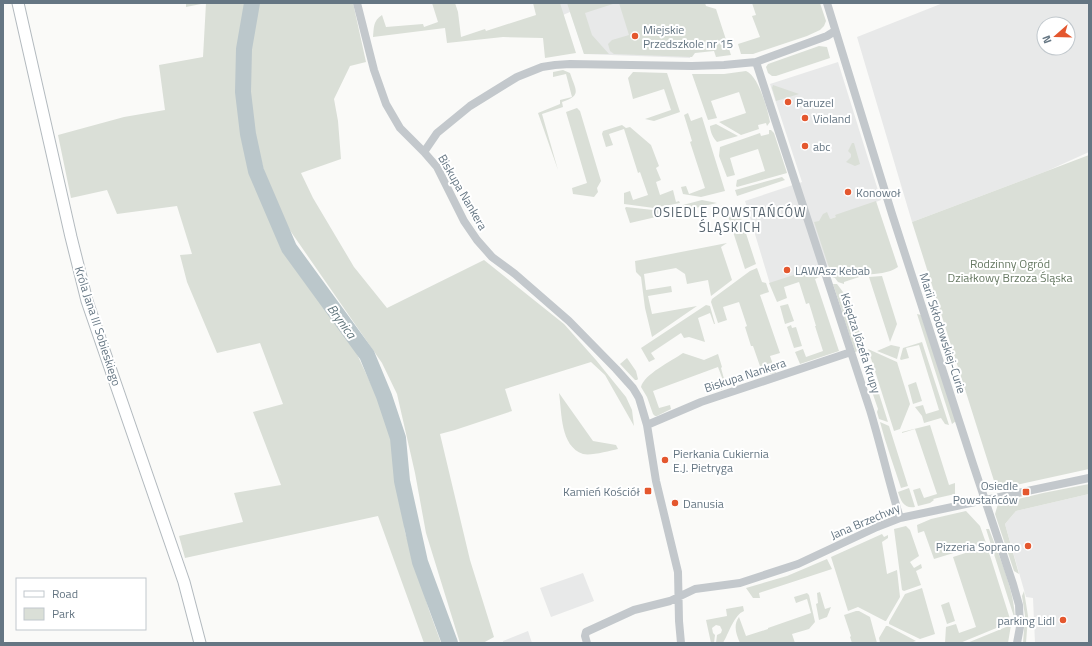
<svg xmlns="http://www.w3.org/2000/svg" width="1092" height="646" viewBox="0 0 1092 646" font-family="'Titillium Web',sans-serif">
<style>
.built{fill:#e8e9e9;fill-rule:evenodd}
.green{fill:#dadfd7}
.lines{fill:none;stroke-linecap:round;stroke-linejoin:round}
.river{stroke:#bbc7cb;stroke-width:16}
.secondary-casing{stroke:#b3babf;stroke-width:13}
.street{stroke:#c3c8cc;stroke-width:8}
.secondary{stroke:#fff;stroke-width:11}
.poi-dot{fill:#e4572e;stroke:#fff;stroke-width:1.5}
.labels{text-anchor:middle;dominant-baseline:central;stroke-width:4;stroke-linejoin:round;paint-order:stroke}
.poi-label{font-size:12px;fill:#657683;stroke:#fff;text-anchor:start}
.street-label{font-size:12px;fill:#657683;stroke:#fff}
.park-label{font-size:12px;fill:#687a64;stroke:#fff}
.neighbourhood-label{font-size:13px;letter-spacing:1px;fill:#57646e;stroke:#fff}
.water-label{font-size:13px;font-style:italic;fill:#60757c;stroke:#fff}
</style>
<rect width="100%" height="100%" fill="#fafaf8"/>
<path class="built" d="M 550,3 L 682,3 L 694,43 L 690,58 L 584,54 L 570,12 L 563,15 Z
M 943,3 L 1089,3 L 1089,152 L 1047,171 L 912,222 L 857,37 ZM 1044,24 L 1068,24 L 1068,48 L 1044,48 Z
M 838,62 L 881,200 L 817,224 L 830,265 L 770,284 L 745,201 L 802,182 L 770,84 Z
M 1089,494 L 1089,643 L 1035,643 L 1033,598 L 1026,597 L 1005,524 L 1016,511 Z
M 583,573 L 594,601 L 551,617 L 540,588 Z
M 528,631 L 532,643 L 503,643 L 503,641 Z"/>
<path class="green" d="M 186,3 L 245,3 L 238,46 L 240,125 L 260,197 L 282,251 L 356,352 L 382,408 L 395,455 L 405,532 L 429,610 L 441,643 L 424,643 L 378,516 L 185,558 L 179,536 L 243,522 L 234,493 L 281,485 L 253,412 L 283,404 L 260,343 L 217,353 L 187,282 L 180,255 L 192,254 L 177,206 L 117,214 L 107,190 L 71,198 L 58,135 L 124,117 L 165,110 L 159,65 L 203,57 L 206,3 L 186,7 Z
M 257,3 L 353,3 L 366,62 L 350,66 L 334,99 L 338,121 L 341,159 L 301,173 L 313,198 L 354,267 L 387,308 L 484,260 L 564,324 L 596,360 L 626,397 L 632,410 L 634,426 L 605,375 L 591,362 L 505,389 L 512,411 L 455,430 L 440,434 L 470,560 L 494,637 L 483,643 L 460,643 L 426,533 L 415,473 L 397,394 L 382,363 L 289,229 L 267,184 L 255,134 L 250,99 L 249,62 Z
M 432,3 L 455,3 L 458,12 L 461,37 L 485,29 L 486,31 L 536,15 L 533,3 L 560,3 L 576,53 L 545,58 L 543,38 L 503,37 L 447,43 L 445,28 L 373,37 C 374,27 373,21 382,15 L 386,27 L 423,24 L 424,27 L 438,22 Z
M 567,3 L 616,3 L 585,13 L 592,35 L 609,54 L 584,54 Z
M 619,3 L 705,3 L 706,6 L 716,9 L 731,55 L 716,57 L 714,51 L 695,53 L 692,57 L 614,54 L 610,51 L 608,44 L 612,40 L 629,35 Z
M 752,3 L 820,3 L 826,21 L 824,26 L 820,30 L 807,36 L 753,54 L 741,54 L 738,44 L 760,37 L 752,16 L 756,15 Z
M 819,46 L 827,47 L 830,58 L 776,76 L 772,76 L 768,73 L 766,67 L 768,64 Z
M 563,70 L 570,73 C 576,91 582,95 562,102 L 563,107 L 542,114 L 558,170 L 538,113 L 560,104 L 560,100 L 572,97 L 566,74 L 553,77 L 553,72 Z
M 746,71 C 758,75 768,110 770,122 L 767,126 L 766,123 L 758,125 L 759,129 L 741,135 L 719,122 L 746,113 L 739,92 L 711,101 L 717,118 L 708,120 L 692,74 L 724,74 Z
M 633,72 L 667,73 L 680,112 L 654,121 L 645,119 L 671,110 L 664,89 L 633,99 L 628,78 Z
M 773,85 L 799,94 L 776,101 L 772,88 Z
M 577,108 L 580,111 L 601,181 L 597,188 L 598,192 L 594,197 L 573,194 L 572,188 L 587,183 L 566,112 Z
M 688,113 L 691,121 L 702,117 L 725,191 L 701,197 L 683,194 L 681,187 L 686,186 L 689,194 L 705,188 L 690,142 L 692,141 L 684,115 Z
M 716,124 L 738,136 L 717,142 C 713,138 710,131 710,126 Z
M 622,125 L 626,128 L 630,127 L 651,145 L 659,166 L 656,168 L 661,180 L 656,182 L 660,195 L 673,190 L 676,202 L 679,201 L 680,203 L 654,208 L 624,204 L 624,193 L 630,191 L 633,200 L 648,195 L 640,172 L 638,173 L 624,129 L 609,134 L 613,145 L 606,147 L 602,134 L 603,131 Z
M 769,130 L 771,130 L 774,133 L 787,173 L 737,187 L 736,186 L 737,180 L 765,171 L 758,149 L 730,158 L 735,175 L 727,177 L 719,156 L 720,147 L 760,133 L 761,136 L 769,134 Z
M 852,143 L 854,143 L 860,164 L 855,166 L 846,162 L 851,157 L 851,154 L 848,151 Z
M 1089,155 L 1089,469 L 1011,486 L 995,484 L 912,222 Z
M 782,177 L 785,180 L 737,196 L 735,190 Z
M 702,200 L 717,203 L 630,223 L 625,208 L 626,207 L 653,210 L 683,205 Z
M 876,201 L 898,267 C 888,274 877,273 866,275 C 858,277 851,280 844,282 L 844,284 L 838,282 L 835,278 L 832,277 L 814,222 L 819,221 L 823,214 L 827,212 L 830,219 L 836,217 L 835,215 Z
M 735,205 L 737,206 L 756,264 L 745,269 L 727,213 Z
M 727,243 L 721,247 L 732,280 L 711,296 L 708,280 L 687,284 L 685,274 L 676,268 L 644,274 L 646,290 L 671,286 L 672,292 L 648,296 L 652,314 L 697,306 L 652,337 L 645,308 L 641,277 L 636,272 L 635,261 Z
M 757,268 L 762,282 L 766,283 L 769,292 L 760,295 L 780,353 L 770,356 L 776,373 L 770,374 L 768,366 L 761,369 L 753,346 L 751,346 L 745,327 L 747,326 L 739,302 L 723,307 L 727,320 L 718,323 L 711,302 L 712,299 L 750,271 Z
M 806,271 L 811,277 L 821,274 L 821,276 L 815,279 L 839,351 L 800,364 L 795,352 L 803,349 L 806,357 L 823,351 L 815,326 L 816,326 L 809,303 L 806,304 L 799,282 L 784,287 L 787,298 L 777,302 L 769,283 Z
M 882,276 L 897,324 L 890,342 L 869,277 Z
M 833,284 L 837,284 L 849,300 L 865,349 L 855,352 Z
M 788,304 L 794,321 L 785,324 L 780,306 Z
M 706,305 L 710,306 L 715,324 L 714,324 L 710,313 L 698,318 L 705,342 L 689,337 L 684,338 L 681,333 L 651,353 L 655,359 L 649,362 L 641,348 Z
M 917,314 L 921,315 L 956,421 L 952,424 Z
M 791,325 L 792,328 L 796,327 L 802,346 L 794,348 L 787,327 Z
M 922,342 L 949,425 L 945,424 L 941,418 L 924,423 L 922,416 L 915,407 L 923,405 L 926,414 L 939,410 L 919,345 L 906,348 L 909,358 L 901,360 L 900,359 L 903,348 Z
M 891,345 L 900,347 L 897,359 L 877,351 Z
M 868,349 L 897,362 L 910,404 L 900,429 L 894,431 Z
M 683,353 L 704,360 L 718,354 L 722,367 L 721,368 L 726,386 L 721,390 L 719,385 L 724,383 L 718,367 L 653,391 L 659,408 L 670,405 L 671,409 L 657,416 L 655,416 L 653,414 L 647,397 L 641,387 C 644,374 672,361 683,353 Z
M 627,358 L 636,371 L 638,379 L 637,380 L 635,380 L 620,364 Z
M 874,378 L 888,422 L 879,419 L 877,412 L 878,409 L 868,380 Z
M 916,382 L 922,401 L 913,404 L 908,385 Z
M 559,393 L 593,441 L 616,445 L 618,449 C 609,451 591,456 583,454 C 560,446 562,413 559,393 Z
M 880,422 L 889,426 L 908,486 L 901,488 C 894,466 886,445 880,422 Z
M 930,425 L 949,485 L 955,483 L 955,494 L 933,499 L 934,500 L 930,503 L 918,506 L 913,490 L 920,488 L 924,498 L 937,494 L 915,429 L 902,433 L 902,432 Z
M 1089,484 L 1089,494 L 1016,511 L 1005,524 L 1019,574 L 1014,571 L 995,514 L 998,504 L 1043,493 Z
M 909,488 L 915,507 C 904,509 901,501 898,492 Z
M 966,511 L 980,526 L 986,543 L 934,559 L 924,531 L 918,533 L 917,525 L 931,519 Z
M 906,526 L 910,530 L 919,556 L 910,562 L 914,568 L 921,564 L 922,568 L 916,571 L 921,585 L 904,591 L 902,590 L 894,529 Z
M 986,529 L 989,529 C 999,556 1015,591 1015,620 Z
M 882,534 L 884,537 L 888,535 L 888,538 L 882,542 L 887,574 L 897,570 L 900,597 L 886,621 L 885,621 L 858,607 L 848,611 L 831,557 Z
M 987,546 L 1011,622 L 960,643 L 945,643 L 946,627 L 956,624 L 959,633 L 976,627 L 953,557 Z
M 827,559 L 832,569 L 759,593 L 760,598 L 753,598 L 746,588 L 787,576 Z
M 922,588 L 935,634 L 920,639 L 889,624 L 889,622 L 905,594 Z
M 1024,591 L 1028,616 L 1026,643 L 1023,643 L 1025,616 L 1022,596 Z
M 820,592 L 825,609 L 831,607 L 827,617 L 819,620 L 816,604 L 818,603 L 817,593 Z
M 807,593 L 809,595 L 815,622 L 809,629 L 792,634 L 795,643 L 740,643 C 736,634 733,625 739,617 L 746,636 L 768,629 L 768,628 L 811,613 L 807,599 L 796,603 L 794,597 Z
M 949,602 L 955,621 L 947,624 L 941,605 Z
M 743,606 L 744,611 C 734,615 729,633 723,643 L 716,643 L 717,635 L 721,633 L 722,630 L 720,626 L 716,625 L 712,628 L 713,633 L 715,635 L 714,643 L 711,643 L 706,620 L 727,616 L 726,609 Z
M 856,611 L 859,611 L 870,617 L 877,643 L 852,643 L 850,637 L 851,636 L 844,615 Z
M 1011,625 L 1008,643 L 967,643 Z
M 886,626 L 888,626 L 916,641 L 910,643 L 880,643 L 879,638 Z"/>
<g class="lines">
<path class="river" d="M 252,3 L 244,49 L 243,92 L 248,134 L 256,171 L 289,248 L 367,355 L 384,396 L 398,438 L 402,481 L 420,562 L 450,643"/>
<defs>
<path id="secondary" d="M 18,3 L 71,237 L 87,301 L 184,582 L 200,643"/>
</defs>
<use href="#secondary" class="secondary-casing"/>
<path class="street" d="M 357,3 L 374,70 L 386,104 L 400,128 L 424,152 L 437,167 L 464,221 L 477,240 L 492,257 L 515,274 L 569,321 L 616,369 L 633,388 L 639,398 L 647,425 L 656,481 L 678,572 L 679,621 L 681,643
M 827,3 L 892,214 L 973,464 L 1013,584 L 1019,605 L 1020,627 L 1017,643
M 756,62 C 795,178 833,294 870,410 C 881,446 889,483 900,518
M 424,152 L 437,133 L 470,106 L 517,77 L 542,67 L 555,65 L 570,64 L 692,66 L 724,65 L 756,62 L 827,36 L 835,31
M 647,425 L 701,402 L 851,352
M 587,643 L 585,636 L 586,632 L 634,610 L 670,601 L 695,589 L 740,583 L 798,564 L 877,527 L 900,518 L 1089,478"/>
<use href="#secondary" class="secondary"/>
</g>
<g class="poi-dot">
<circle cx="635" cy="36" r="4"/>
<circle cx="788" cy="102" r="4"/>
<circle cx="805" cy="118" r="4"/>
<circle cx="805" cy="146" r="4"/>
<circle cx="848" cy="192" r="4"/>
<circle cx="787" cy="270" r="4"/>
<circle cx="665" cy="460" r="4"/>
<rect x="644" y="487" width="8" height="8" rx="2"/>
<rect x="1022" y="488" width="8" height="8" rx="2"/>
<circle cx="675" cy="503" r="4"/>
<circle cx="1028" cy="546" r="4"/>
<circle cx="1063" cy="620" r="4"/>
</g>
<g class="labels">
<g class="poi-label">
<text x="643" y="29">Miejskie<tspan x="643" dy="14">Przedszkole nr 15</tspan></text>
<text x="796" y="102">Paruzel</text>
<text x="813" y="118">Violand</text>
<text x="813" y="146">abc</text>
<text x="856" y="192">Konowoł</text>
<text x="795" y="270">LAWAsz Kebab</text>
<text x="673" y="453">Pierkania Cukiernia<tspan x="673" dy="14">E.J. Pietryga</tspan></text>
<text x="1018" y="485" text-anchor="end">Osiedle<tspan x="1018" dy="14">Powstańców</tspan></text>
<text x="640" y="491" text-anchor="end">Kamień Kościół</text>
<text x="683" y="503">Danusia</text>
<text x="1020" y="546" text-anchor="end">Pizzeria Soprano</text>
<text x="1055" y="620" text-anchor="end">parking Lidl</text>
</g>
<g class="street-label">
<text transform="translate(463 192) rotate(60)">Biskupa Nankera</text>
<text transform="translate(98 326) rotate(72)">Króla Jana III Sobieskiego</text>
<text transform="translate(943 333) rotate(72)">Marii Skłodowskiej-Curie</text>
<text transform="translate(861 343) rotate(72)">Księdza Józefa Krupy</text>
<text transform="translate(745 375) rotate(-18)">Biskupa Nankera</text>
<text transform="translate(865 521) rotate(-23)">Jana Brzechwy</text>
</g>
<g class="park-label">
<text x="1010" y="263">Rodzinny Ogród<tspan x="1010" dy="14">Działkowy Brzoza Śląska</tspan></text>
</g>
<g class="neighbourhood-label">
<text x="730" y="212">OSIEDLE POWSTAŃCÓW<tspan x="730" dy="15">ŚLĄSKICH</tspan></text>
</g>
<g class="water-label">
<text transform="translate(342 321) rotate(54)">Brynica</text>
</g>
</g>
<rect width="1092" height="646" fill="none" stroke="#657683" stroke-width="8"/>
<rect x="16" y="578" width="130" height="52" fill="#ffffff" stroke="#c1c8cd"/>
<rect x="24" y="591" width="20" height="6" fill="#ffffff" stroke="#c1c8cd"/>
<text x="52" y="598" font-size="12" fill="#657683">Road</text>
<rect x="24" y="608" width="20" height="12" fill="#dadfd7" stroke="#c1c8cd"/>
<text x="52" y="618" font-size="12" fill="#657683">Park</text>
<g transform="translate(1056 36) rotate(250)"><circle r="19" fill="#ffffff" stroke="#c1c8cd"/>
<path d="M0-3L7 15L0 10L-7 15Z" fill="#e4572e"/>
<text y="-6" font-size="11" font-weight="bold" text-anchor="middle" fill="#657683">N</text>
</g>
</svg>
